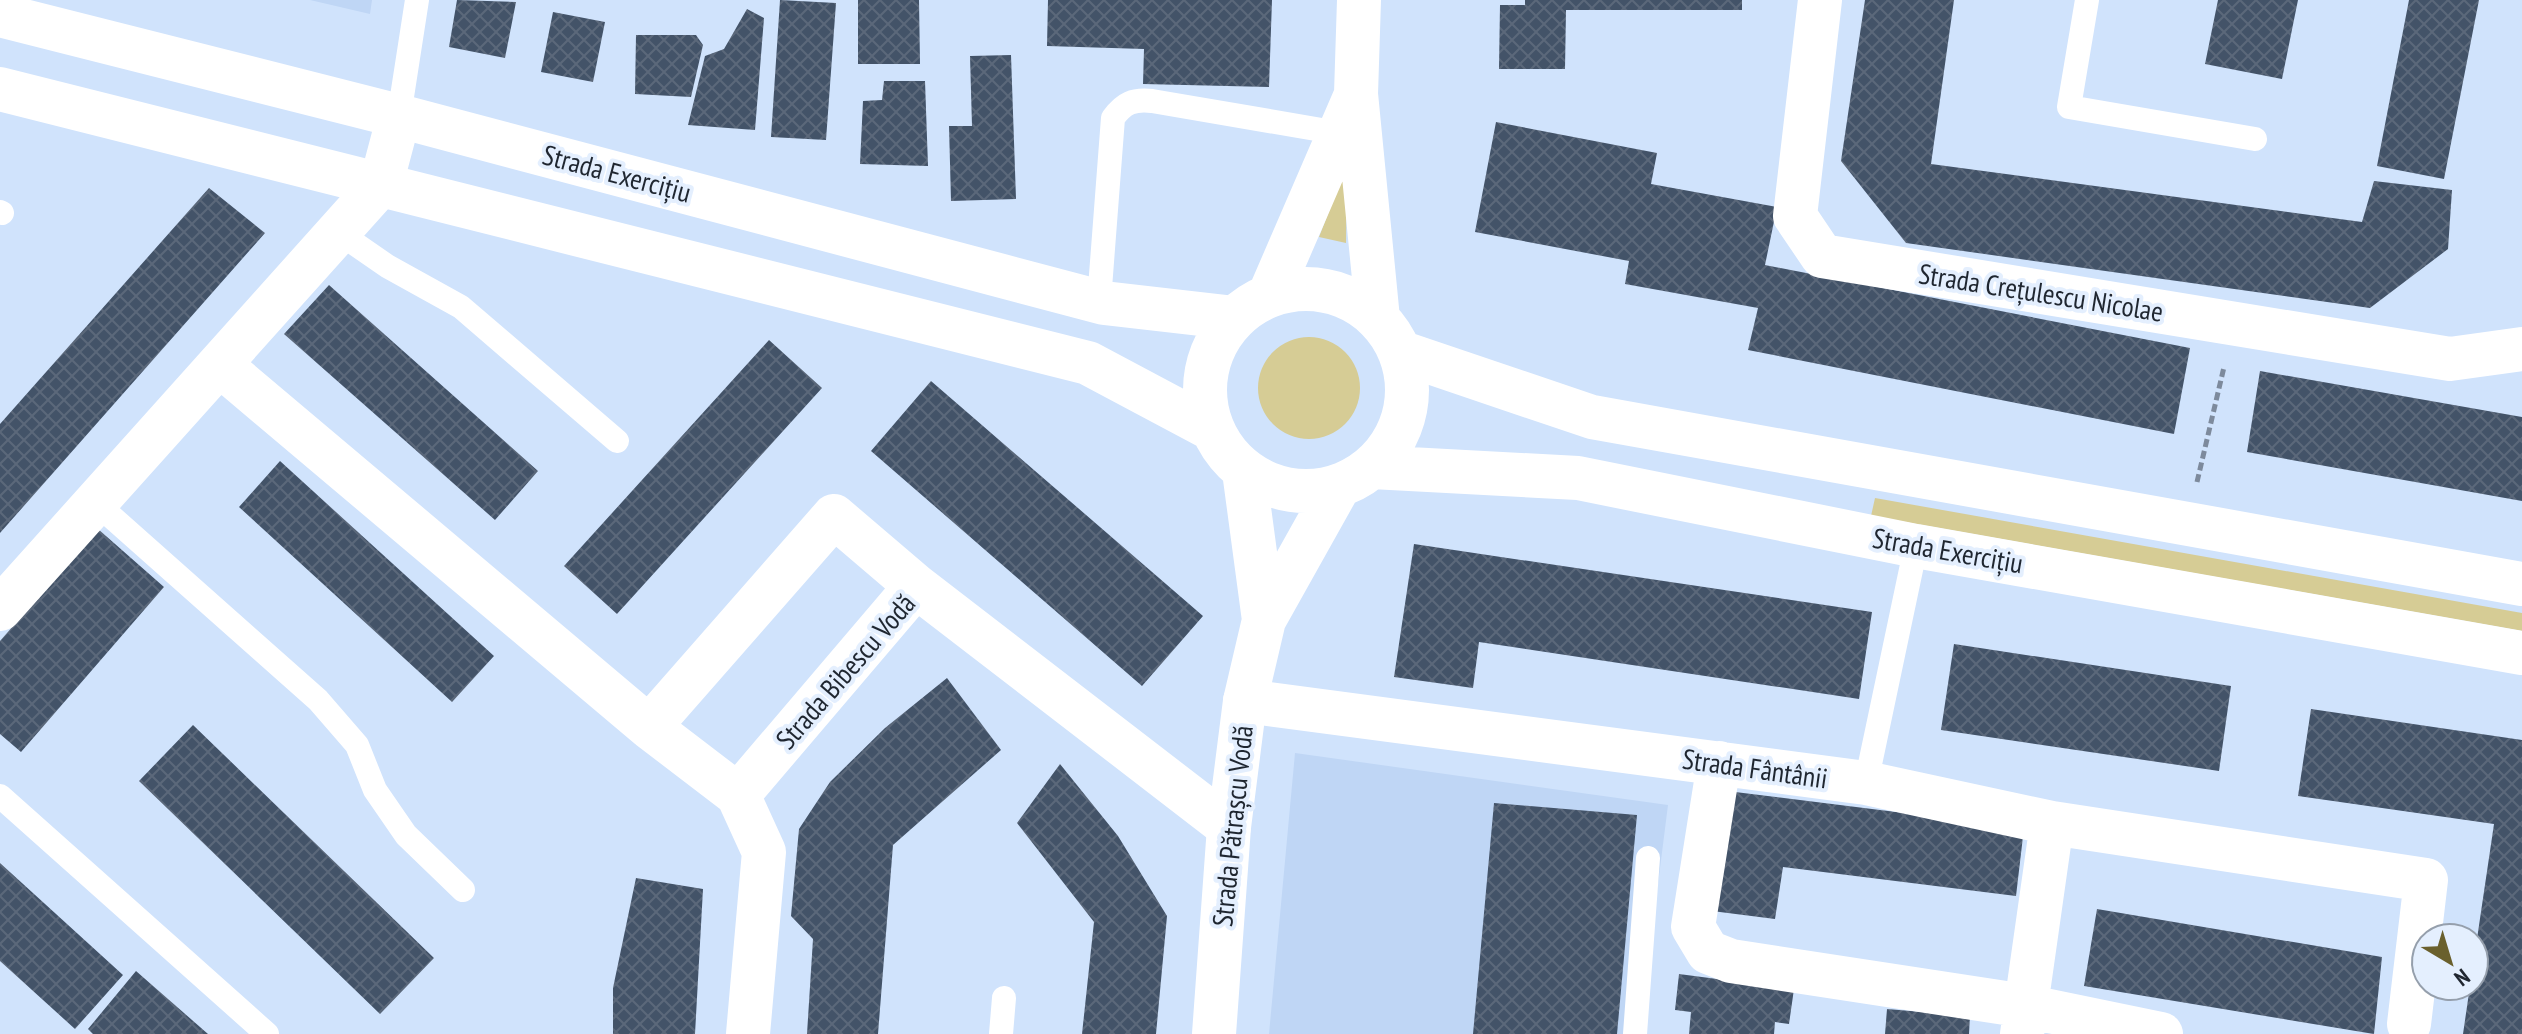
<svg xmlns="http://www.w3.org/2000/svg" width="2522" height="1034" viewBox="0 0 2522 1034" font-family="'PT Sans Narrow',sans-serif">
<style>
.built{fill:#bfd6f5}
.green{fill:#d6cc95}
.building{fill:url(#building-cross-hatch)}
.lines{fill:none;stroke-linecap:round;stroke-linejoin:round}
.path{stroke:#7d8a9c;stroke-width:5;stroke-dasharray:8 4;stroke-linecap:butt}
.lane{stroke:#fff;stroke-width:24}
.street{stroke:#fff;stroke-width:44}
.secondary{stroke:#fff;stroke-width:44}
.labels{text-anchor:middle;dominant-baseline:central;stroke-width:8;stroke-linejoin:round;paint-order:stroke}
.street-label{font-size:28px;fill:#1f2630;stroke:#e4effe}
</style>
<defs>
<pattern id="building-cross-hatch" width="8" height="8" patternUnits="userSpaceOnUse" patternTransform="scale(2)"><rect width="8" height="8" fill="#435368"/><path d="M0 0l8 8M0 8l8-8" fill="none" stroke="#5b687a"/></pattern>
</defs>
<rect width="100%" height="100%" fill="#d0e3fc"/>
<path class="built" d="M 310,0 L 372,0 L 370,14 Z
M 1295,753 L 1668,805 L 1639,1034 L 1269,1034 Z"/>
<path class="green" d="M 1347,165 L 1346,243 L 1319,237 Z
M1258 388a51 51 0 1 1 102 0a51 51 0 1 1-102 0Z
M 1875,498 L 2522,613 L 2522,631 L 1871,516 Z"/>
<path class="building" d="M 457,0 L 516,2 L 505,58 L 449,47 Z
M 780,0 L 836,3 L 826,140 L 771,137 Z
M 858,0 L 919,0 L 920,64 L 858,64 Z
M 1048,0 L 1272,0 L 1269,87 L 1143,84 L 1144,49 L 1047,46 Z
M 1525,0 L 1742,0 L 1742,10 L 1566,10 L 1565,69 L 1499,69 L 1500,5 L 1525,5 Z
M 1865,0 L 1954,0 L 1931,164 L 2362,222 L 2374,181 L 2452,190 L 2448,249 L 2370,308 L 1906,243 L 1841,161 Z
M 2218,0 L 2298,0 L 2282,79 L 2205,64 Z
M 2409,0 L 2479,0 L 2444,179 L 2377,166 Z
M 747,9 L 764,18 L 755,130 L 688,125 L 705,56 L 724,49 Z
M 553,12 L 605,22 L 593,82 L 541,72 Z
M 636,35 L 696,35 L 703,45 L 691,97 L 635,94 Z
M 1011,55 L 1016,199 L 951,201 L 949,126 L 972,126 L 970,56 Z
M 884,81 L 925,81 L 928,166 L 860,164 L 863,101 L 882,100 Z
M 1496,122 L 1657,153 L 1651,184 L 1777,207 L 1765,265 L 2190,348 L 2174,434 L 1748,350 L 1758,308 L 1625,284 L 1629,261 L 1475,232 Z
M 209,188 L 265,233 L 0,533 L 0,424 Z
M 329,285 L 538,471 L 495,520 L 284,334 Z
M 769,340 L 822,388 L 617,614 L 564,566 Z
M 2260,371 L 2522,417 L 2522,501 L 2247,452 Z
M 931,381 L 1203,616 L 1142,686 L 871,451 Z
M 280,461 L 494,656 L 452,702 L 239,507 Z
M 98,529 L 164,587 L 21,752 L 0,734 L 0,641 Z
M 1414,544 L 1872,612 L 1859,699 L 1479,642 L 1473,688 L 1394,677 Z
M 1954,644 L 2231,686 L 2219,771 L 1941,730 Z
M 947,678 L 1001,750 L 893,845 L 878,1034 L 807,1034 L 813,939 L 791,916 L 799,829 L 830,782 L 885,728 Z
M 2311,709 L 2522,740 L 2522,1034 L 2463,1034 L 2470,986 L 2474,986 L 2474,959 L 2494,824 L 2298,796 Z
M 193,725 L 434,958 L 380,1014 L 139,781 Z
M 1060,764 L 1118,836 L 1167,916 L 1156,1034 L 1082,1034 L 1094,922 L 1017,823 Z
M 1727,791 L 2024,828 L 2016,896 L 1783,867 L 1775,919 L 1712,911 Z
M 1494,803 L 1637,815 L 1617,1034 L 1473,1034 Z
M 0,863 L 123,975 L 75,1029 L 0,961 Z
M 636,878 L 703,889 L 695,1034 L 613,1034 L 613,988 Z
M 2097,909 L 2382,957 L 2374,1034 L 2084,986 Z
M 136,971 L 208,1034 L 93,1034 L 88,1029 Z
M 1679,974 L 1794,989 L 1789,1024 L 1775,1022 L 1774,1034 L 1689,1034 L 1691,1012 L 1675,1010 Z
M 1887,1009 L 1970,1016 L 1969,1034 L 1885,1034 Z"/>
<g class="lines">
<path class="path" d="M 2197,482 L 2224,367"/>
<path class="lane" d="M 2087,0 L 2069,107 L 2255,139
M 399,116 L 417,0
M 0,212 L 2,213
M 338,232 L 387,266 L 461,307 L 617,441
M 1099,301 L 1113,118 C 1124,103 1133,99 1152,101 L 1339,133
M 96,503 L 318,700 L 357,745 L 375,790 L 406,835 L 463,890
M 1866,783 L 1916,546
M 0,796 L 267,1034
M 1001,1034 L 1004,998
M 1635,1034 L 1648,858"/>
<path class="street" d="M 1820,0 L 1795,216 L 1822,256 L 2450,359 L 2522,349
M 220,365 L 649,727 L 738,795 L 764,852 L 748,1034
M 0,609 L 381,184 L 399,116
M 1245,701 L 1866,783 L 2052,823 L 2022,1034
M 649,727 L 834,516 L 916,586
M 1719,763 L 1693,927 L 1708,952 L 1731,961 L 2025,1006 L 2161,1034
M 738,795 L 916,586 L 1229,827
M 2052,823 L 2426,880 L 2409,1024"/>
<path class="secondary" d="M 1359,0 L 1356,94 L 1378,319
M 0,15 L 399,116 L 1104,303 L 1235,318
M 0,89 L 1088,363 L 1212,429
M1205 390a101 101 0 1 1 202 0a101 101 0 1 1-202 0Z
M 1269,296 L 1355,97
M 1400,352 L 1592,417 L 2522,584
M 1372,467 L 1578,478 L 1916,546 L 2522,653
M 1244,471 L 1264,620
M 1214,1034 L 1229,827 L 1245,701 L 1264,620 L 1339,486"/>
</g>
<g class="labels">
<g class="street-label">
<text transform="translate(617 173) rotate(15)">Strada Exercițiu</text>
<text transform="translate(2041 292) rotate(9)">Strada Crețulescu Nicolae</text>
<text transform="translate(1948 550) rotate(10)">Strada Exercițiu</text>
<text transform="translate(845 671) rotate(-49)">Strada Bibescu Vodă</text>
<text transform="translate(1755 768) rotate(8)">Strada Fântânii</text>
<text transform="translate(1232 826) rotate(-84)">Strada Pătrașcu Vodă</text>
</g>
</g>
<g transform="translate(2450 962) rotate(142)"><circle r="38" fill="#e4effe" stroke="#959fac" stroke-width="2"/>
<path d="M0-6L14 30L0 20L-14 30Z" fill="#6a602d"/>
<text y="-12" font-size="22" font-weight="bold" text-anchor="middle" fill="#1f2630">N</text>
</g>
</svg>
